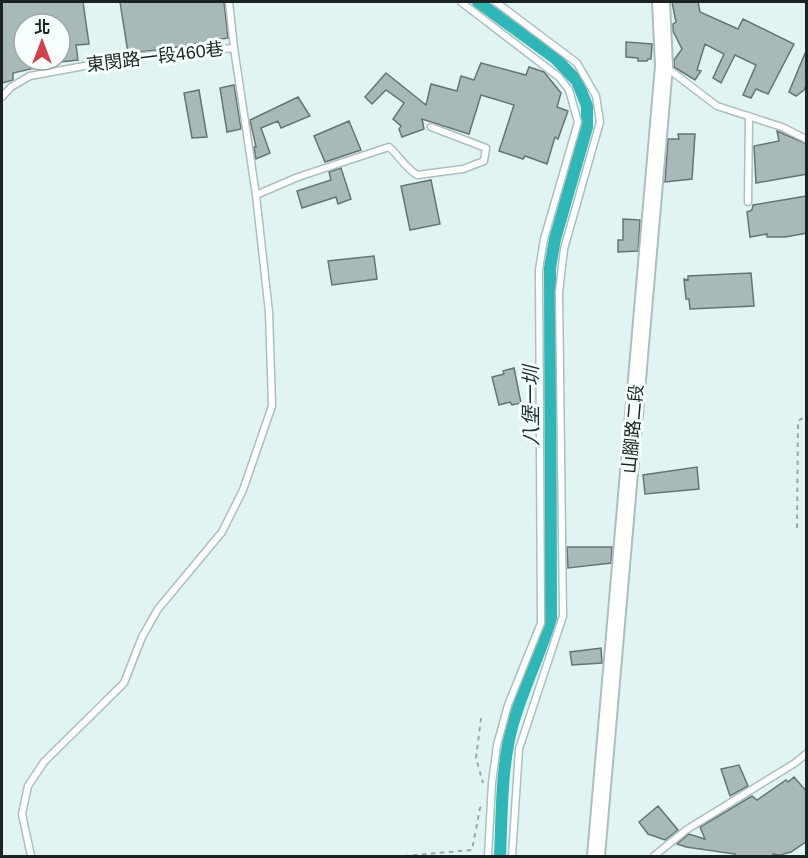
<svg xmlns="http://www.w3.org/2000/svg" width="808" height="858" viewBox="0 0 808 858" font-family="Helvetica,'Noto Sans TC',sans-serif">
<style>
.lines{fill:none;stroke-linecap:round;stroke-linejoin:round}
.canal{stroke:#2fb6b7;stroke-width:12}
.building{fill:#a7bab9;stroke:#647575;stroke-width:1.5}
.service-casing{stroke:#acbebe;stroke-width:9}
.secondary-casing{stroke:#acbebe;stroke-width:20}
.path{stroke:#99a8a8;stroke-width:2;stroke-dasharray:4.5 4.5;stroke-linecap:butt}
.service{stroke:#fff;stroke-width:6}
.secondary{stroke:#fff;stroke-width:16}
.labels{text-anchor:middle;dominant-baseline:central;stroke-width:6;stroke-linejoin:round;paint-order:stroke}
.street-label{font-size:18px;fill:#1b2222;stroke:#f7ffff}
.water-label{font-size:20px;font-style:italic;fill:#1c3232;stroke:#f7ffff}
</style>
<rect width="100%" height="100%" fill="#e1f4f4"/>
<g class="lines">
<path class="canal" d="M 478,2 L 556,59 L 577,81 L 587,106 L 587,127 L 555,239 L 550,268 L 551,618 C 540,655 522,690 512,727 C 501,769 502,814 500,856"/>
</g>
<path class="building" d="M 2,2 L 83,2 L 89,44 L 76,45 L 78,60 L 60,62 L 60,24 L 24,24 L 24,60 L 51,60 L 52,64 L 13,73 L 13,80 L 2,83 Z
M 120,2 L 224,2 L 228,38 L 166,49 L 128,53 Z
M 672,2 L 698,2 L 700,12 L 738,29 L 743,19 L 794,44 L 768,94 L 756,89 L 751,98 L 743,95 L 756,65 L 735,55 L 721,83 L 713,78 L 724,54 L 705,44 L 697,70 L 701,71 L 695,80 L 674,67 L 674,60 L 682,49 L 673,31 L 673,24 L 676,22 Z
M 626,42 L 652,44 L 651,59 L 648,59 L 647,61 L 638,61 L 638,58 L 626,57 Z
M 806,51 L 807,83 L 804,90 L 796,96 L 789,92 Z
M 481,63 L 526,75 L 529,67 L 544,72 L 561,93 L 557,107 L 568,111 L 558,139 L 555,137 L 547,164 L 525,156 L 523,159 L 499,151 L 514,105 L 481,95 L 469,134 L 422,119 L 424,129 L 402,137 L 399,129 L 401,126 L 393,119 L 404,103 L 386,90 L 372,104 L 365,97 L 386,73 L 426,105 L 431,84 L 457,91 L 461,76 L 474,80 Z
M 234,85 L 241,129 L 227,132 L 220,88 Z
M 199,90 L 207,137 L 192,138 L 184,93 Z
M 298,97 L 310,116 L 281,128 L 278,121 L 261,128 L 270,153 L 256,159 L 254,147 L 256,147 L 250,120 Z
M 349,121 L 361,150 L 325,162 L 314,136 Z
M 777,131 L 807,144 L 807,174 L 756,183 L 754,146 L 779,141 Z
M 678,134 L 695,134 L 692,179 L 665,182 L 668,139 L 679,139 Z
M 341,168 L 351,199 L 338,204 L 336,197 L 302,208 L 297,191 L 331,180 L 329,172 Z
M 431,180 L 440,224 L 410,230 L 401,186 Z
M 807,196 L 807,233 L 785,237 L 767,237 L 767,234 L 750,237 L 747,212 L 752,210 L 753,205 Z
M 623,219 L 640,220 L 638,251 L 618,252 L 618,240 L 623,240 Z
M 374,256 L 377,279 L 332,285 L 328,261 Z
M 751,273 L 754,306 L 690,309 L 689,299 L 686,299 L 684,279 L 688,280 L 688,276 Z
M 514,368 L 521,403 L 512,405 L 510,402 L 499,405 L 492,377 L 504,374 L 503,371 Z
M 697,467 L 699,489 L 645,494 L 643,475 Z
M 567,547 L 612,547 L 611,563 L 568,568 Z
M 601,648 L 602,663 L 572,665 L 570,652 Z
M 739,765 L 748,786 L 730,796 L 721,769 Z
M 794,777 L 807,792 L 807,841 L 791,852 L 780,855 L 773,854 L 773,856 L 734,856 L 735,854 L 686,847 L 677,844 L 689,834 L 705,839 L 700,827 L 752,796 L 757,800 L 786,780 L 788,782 Z
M 658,806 L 678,830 L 665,840 L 648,834 L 639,822 Z"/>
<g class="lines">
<defs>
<path id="service" d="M 461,2 L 559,77 L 569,90 L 578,122 L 544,239 L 539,270 L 541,623 L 508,705 L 497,745 L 492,783 L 488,856
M 496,2 L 577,63 L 596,96 L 600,122 L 564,249 L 559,292 L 563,616 L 519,749 L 512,856
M 667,68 L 717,106 L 782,127 L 806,139
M 2,97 L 11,87 L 30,76 L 133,57 L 234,48 L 229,2
M 256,195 L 298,177 L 389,147 C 399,156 405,167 417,175 L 463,169 L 484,161 L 486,148 L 431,127
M 748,202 L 749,116
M 31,856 L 22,814 L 28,786 L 44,762 L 124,683 L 142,637 L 158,609 L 222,532 L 243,490 L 272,406 L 269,312 L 256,195 L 234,48
M 654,856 L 686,830 L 795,763 L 806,754"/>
<path id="secondary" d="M 596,856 L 664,66 L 661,2"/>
</defs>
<use href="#service" class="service-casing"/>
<use href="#secondary" class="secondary-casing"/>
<path class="path" d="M 797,528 L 798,421 L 806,416
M 481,718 L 476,758 L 483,783
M 404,856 L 472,850 L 480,808 L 483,806"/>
<use href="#service" class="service"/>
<use href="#secondary" class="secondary"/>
</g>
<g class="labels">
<g class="street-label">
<text transform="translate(155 57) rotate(-7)">東閔路一段460巷</text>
<text transform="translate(633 429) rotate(-85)">山腳路二段</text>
</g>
<g class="water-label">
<text transform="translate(531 406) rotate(-90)">八堡一圳</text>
</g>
</g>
<rect width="808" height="858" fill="none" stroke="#1b2222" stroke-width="6"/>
<g transform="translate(42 42)"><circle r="28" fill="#f7ffff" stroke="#9fa7a7" stroke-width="1.5"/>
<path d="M0-4.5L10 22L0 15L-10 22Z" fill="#d2424a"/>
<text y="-9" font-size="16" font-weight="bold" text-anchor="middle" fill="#1b2222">北</text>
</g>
</svg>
